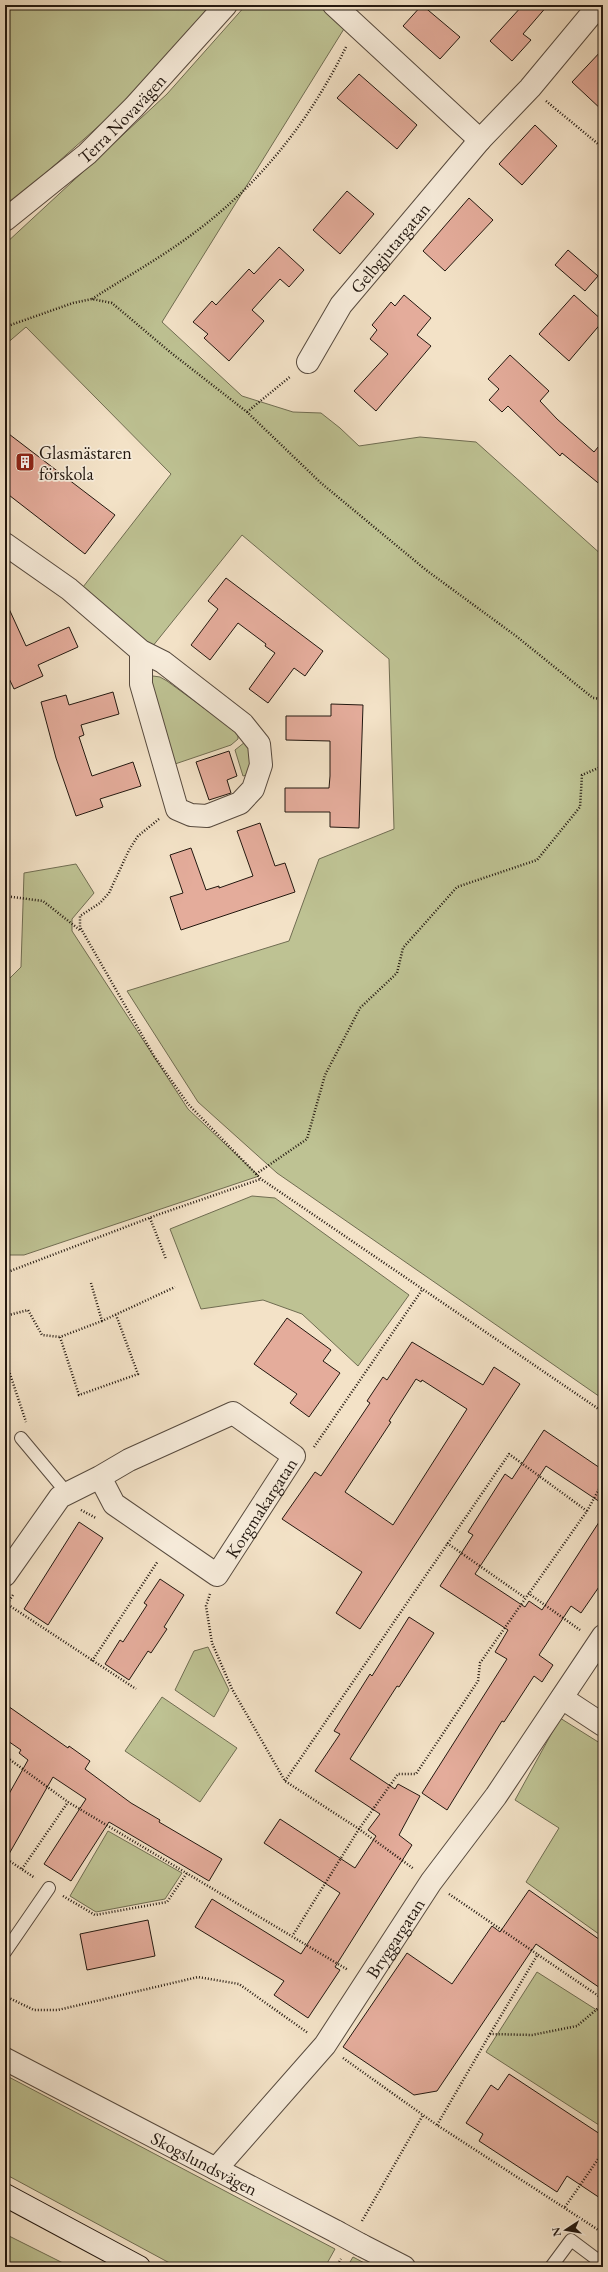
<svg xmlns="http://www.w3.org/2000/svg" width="608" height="2272" viewBox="0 0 608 2272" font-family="'EB Garamond',serif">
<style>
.green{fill:#bec293;stroke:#706d52}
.building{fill:#e4ac9b;stroke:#231810;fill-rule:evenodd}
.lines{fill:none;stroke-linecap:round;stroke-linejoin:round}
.lane-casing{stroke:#574a3e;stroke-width:14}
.street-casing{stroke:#574a3e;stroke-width:24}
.secondary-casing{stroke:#231810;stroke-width:24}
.path{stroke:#231810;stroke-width:2.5;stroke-dasharray:1 2;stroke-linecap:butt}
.lane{stroke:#f7ecdb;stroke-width:12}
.street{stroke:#f7ecdb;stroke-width:22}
.secondary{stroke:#f7ecdb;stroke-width:22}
.street-bridge-casing{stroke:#574a3e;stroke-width:24;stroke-linecap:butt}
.street-bridge{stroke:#f7ecdb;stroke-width:22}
.labels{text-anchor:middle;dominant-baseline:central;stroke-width:3.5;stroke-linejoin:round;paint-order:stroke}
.street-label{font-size:18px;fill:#231810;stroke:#f7ecdb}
.poi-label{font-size:18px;fill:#231810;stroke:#f7ecdb;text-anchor:start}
</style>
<rect width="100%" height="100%" fill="#f3e2c7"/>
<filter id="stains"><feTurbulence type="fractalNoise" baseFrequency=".005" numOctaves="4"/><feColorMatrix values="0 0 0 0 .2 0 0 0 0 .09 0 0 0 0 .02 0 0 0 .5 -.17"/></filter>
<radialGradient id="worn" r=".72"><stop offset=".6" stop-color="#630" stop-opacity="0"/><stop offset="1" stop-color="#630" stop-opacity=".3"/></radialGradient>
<path class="green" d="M 5,5 L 211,5 L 119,108 L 5,209 Z
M 246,5 L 324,5 L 347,24 L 162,322 L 242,396 L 293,412 L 321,413 L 340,428 L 359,446 L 420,437 L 476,442 L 603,556 L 603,1399 L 277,1173 L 198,1102 L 127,991 L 289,941 L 319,859 L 394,829 L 389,659 L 242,535 L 152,647 L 83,587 L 171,474 L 26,327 L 5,345 L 5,244 L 167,94 Z
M 153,676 L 160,677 L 167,681 L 238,733 L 238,739 L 231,745 L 175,764 L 150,681 Z
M 245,742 L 248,744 L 251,774 L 243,776 L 235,750 Z
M 76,864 L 94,893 L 72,919 L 72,931 L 188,1109 L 259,1176 L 24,1255 L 5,1255 L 5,983 L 21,967 L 24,873 Z
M 252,1196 L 275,1198 L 409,1295 L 358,1366 L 302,1314 L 263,1300 L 201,1309 L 170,1229 Z
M 208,1647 L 229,1690 L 214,1717 L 175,1690 L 194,1651 Z
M 162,1697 L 237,1748 L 200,1802 L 125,1751 Z
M 560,1718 L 603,1745 L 603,1937 L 526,1882 L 559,1828 L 515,1800 Z
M 108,1831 L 182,1873 L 165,1899 L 96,1912 L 70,1896 Z
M 537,1972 L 603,2014 L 602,2127 L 486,2052 Z
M 5,2075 L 335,2249 L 325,2267 L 177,2267 L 5,2174 Z
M 5,2234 L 71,2267 L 5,2267 Z
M 353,2257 L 372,2267 L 347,2267 Z"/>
<path class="building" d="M 422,5 L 460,37 L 440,59 L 403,26 Z
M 523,5 L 548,5 L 523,34 L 531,40 L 512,61 L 490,41 Z
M 603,49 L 603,111 L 572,82 Z
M 359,74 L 417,125 L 397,149 L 337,98 Z
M 535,125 L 557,146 L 522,185 L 499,164 Z
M 347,191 L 374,214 L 340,254 L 313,230 Z
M 469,198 L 493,220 L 445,271 L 423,251 Z
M 279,247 L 304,270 L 289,287 L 280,279 L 252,310 L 264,321 L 229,361 L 204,338 L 208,334 L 193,322 L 212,301 L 216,305 L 249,269 L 254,274 Z
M 568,250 L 598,276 L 585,291 L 555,265 Z
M 404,295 L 431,318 L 417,335 L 431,346 L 376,411 L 354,391 L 388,354 L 370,339 L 377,330 L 372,325 L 391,302 L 395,306 Z
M 574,295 L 603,321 L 569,361 L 539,334 Z
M 510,355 L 549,391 L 540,401 L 557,419 L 594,452 L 603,441 L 603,487 L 562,453 L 560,456 L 508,406 L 502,412 L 489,400 L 499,389 L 488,379 Z
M 5,431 L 115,515 L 85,554 L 5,492 Z
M 226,578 L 323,651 L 305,676 L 294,668 L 268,703 L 249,689 L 275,653 L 265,646 L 266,644 L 238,623 L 210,660 L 191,645 L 218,609 L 208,601 Z
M 5,600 L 26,646 L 69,627 L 78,647 L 38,665 L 43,676 L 14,689 L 5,670 Z
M 113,692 L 119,714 L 81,725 L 84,735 L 79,737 L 92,776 L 133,762 L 141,786 L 100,799 L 103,807 L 76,816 L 56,758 L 41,702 L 66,695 L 69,705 Z
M 331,704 L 363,705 L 359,828 L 330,827 L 330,812 L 285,812 L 285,788 L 329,788 L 330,776 L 330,741 L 286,740 L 286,716 L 331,716 Z
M 229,751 L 237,776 L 227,780 L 231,793 L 209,800 L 196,762 Z
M 260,823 L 275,866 L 285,863 L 295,892 L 181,930 L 170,897 L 183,893 L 170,855 L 191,848 L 206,890 L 219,886 L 219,888 L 253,876 L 237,831 Z
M 287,1318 L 331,1350 L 323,1361 L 340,1373 L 309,1417 L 290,1403 L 297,1394 L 254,1364 Z
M 412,1342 L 483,1385 L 494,1367 L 520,1384 L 360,1629 L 336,1613 L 362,1572 L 282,1519 L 315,1472 L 321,1476 L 370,1403 L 367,1401 L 383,1377 L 387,1380 ZM 416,1379 L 421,1382 L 422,1380 L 467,1409 L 393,1525 L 345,1492 L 391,1422 L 389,1421 Z
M 544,1430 L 603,1470 L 603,1504 L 546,1466 L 475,1574 L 525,1607 L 529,1601 L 542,1610 L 603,1516 L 603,1581 L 581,1613 L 571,1606 L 539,1655 L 553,1665 L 542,1682 L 534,1676 L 504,1722 L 502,1721 L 447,1810 L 422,1793 L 507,1659 L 495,1652 L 508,1630 L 440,1586 L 473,1535 L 468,1532 L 505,1474 L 512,1479 Z
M 79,1522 L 103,1538 L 48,1625 L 24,1609 Z
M 160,1579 L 184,1595 L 164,1627 L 167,1629 L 151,1653 L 148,1651 L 129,1680 L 105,1664 L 120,1640 L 123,1642 L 147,1605 L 144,1603 Z
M 409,1617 L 434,1633 L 399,1687 L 397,1686 L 350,1759 L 395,1789 L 398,1784 L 420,1796 L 399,1835 L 412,1845 L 335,1967 L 340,1970 L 308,2018 L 274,1995 L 284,1981 L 195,1927 L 212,1899 L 301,1954 L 340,1893 L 264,1843 L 280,1819 L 355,1868 L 376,1836 L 368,1830 L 380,1814 L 315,1771 L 340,1734 L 334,1731 L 370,1674 L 372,1676 Z
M 5,1704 L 68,1748 L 69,1746 L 90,1761 L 85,1769 L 131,1803 L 160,1820 L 159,1822 L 222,1859 L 209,1881 L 109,1822 L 71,1881 L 44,1864 L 86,1799 L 53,1777 L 5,1861 L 5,1801 L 28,1760 L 19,1753 L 21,1750 L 5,1739 Z
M 529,1890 L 603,1942 L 603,1990 L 536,1944 L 437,2091 L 414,2095 L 343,2047 L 407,1953 L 452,1984 L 492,1926 L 500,1932 Z
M 148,1920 L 155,1956 L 87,1970 L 80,1934 Z
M 509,2074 L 603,2136 L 603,2200 L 567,2176 L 557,2192 L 479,2141 L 483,2134 L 466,2123 L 491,2085 L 498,2090 Z"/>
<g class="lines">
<defs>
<path id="lane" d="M 21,1438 L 67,1493
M 5,1952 L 49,1888
M 551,2267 L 571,2240 L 603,2264"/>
<g id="street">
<path d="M 334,5 L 480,140"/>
<path id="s1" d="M 5,220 L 87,154 L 134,107 L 226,5"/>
<path id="s2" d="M 308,362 L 341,305 L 480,140 L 530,88 L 599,5"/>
<path d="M 5,544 L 69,589 L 141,651 L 163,662 L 243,724 L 259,744 L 261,765 L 253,789 L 240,803 L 207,816 L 191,815 L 177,809 L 141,684 L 141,651"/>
<path id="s3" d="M 5,1575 L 60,1497 L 100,1477 L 114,1504 L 217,1575 L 294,1456 L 233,1413 L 129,1460 L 100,1477"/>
<path d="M 562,1698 L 603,1725"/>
<path id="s4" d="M 5,2059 L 337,2232"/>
<path id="s5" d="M 216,2169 L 325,2045 L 431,1882 L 496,1796 L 603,1636"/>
<path d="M 361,2245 L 404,2267"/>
</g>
<path id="secondary" d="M 5,2195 L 139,2267"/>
</defs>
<use href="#lane" class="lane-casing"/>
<use href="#street" class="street-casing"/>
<use href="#secondary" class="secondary-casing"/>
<path class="path" d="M 546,101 L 603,148
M 92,299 C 126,277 162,257 194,233 C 260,184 310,120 346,47
M 5,327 L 73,303 L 92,299 L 112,303 L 170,352 L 247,412 L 321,483 L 426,570 L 516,636 L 593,698 L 603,699
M 247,412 L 291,376
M 159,819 L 138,836 L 129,850 L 109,893 L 100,903 L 80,916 L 80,927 L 154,1056 L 188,1104 L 261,1179 L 603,1412
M 5,896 L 43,901 L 81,931
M 256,1174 L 307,1139 L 325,1075 L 360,1008 L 397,973 L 403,948 L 457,887 L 537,860 L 580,807 L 582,775 L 603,766
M 150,1218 L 166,1259
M 5,1273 L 157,1215 L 261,1179
M 91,1283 L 102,1321 L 175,1287
M 5,1316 L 28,1310 L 42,1335 L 60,1337
M 102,1321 L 60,1337 L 79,1395 L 138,1374 L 116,1315
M 5,1359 L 26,1422
M 314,1447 L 422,1290
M 81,1510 L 96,1518
M 587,1511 L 603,1482
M 447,1543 L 524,1597
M 528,1593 L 580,1630
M 210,1594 L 206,1606 L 212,1643 L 232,1689 L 285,1781 L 359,1829 L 414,1869
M 13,1595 L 7,1604 L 136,1689
M 92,1661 L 158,1561
M 5,1756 L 68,1802 L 348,1970
M 285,1781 L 509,1454 L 587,1511 L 480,1663 L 478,1681 L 416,1774 L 398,1774 L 359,1829 L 293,1935
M 5,1858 L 35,1878
M 22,1869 L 68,1802
M 449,1894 L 603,1999
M 63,1896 L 95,1915 L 167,1902 L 187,1873
M 5,1996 L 34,2010 L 58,2010 L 198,1977 L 239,1984 L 308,2033
M 490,2034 L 538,1954
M 343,2058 L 437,2125 L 603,2233
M 437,2125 L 490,2034 L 532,2035 L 577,2026 L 603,2004
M 565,2207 L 603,2152
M 362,2221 L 423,2115
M 336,2267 L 341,2259"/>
<use href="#lane" class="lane"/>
<use href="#street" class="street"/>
<use href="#secondary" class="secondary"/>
<defs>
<path id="street-bridge" d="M 337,2232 L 361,2245"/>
</defs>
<use href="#street-bridge" class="street-bridge-casing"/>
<use href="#street-bridge" class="street-bridge"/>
</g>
<defs>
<symbol id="building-square" viewBox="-11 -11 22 22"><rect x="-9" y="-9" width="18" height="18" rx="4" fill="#8f2418" stroke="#f7ecdb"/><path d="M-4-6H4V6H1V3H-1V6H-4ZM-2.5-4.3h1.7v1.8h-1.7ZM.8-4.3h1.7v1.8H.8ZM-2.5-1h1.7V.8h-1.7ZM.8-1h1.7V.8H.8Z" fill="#fff"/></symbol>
</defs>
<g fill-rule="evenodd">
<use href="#building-square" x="14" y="451" width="22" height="22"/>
</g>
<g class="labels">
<g class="street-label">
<text stroke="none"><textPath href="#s1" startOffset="155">Terra Novavägen</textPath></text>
<text stroke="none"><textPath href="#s2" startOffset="141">Gelbgjutargatan</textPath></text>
<text stroke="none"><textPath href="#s3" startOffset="376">Korgmakargatan</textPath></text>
<text stroke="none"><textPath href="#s5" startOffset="293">Bryggargatan</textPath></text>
<text stroke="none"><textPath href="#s4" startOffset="225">Skogslundsvägen</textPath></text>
</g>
<g class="poi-label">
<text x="39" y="452">Glasmästaren<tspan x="39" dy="21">förskola</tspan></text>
</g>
</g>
<rect width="608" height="2272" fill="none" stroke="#f3e2c7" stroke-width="20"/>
<rect x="6" y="6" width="596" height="2260" fill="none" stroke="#231810" stroke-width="2"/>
<rect x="10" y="10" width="588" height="2252" fill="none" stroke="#231810"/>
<g transform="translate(566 2230) rotate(258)" stroke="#f7ecdb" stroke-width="3" paint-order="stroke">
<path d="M0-3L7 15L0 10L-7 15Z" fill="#231810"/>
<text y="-6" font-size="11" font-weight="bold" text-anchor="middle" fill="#231810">N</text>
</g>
<rect width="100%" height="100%" filter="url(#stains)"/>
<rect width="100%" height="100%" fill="url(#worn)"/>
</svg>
